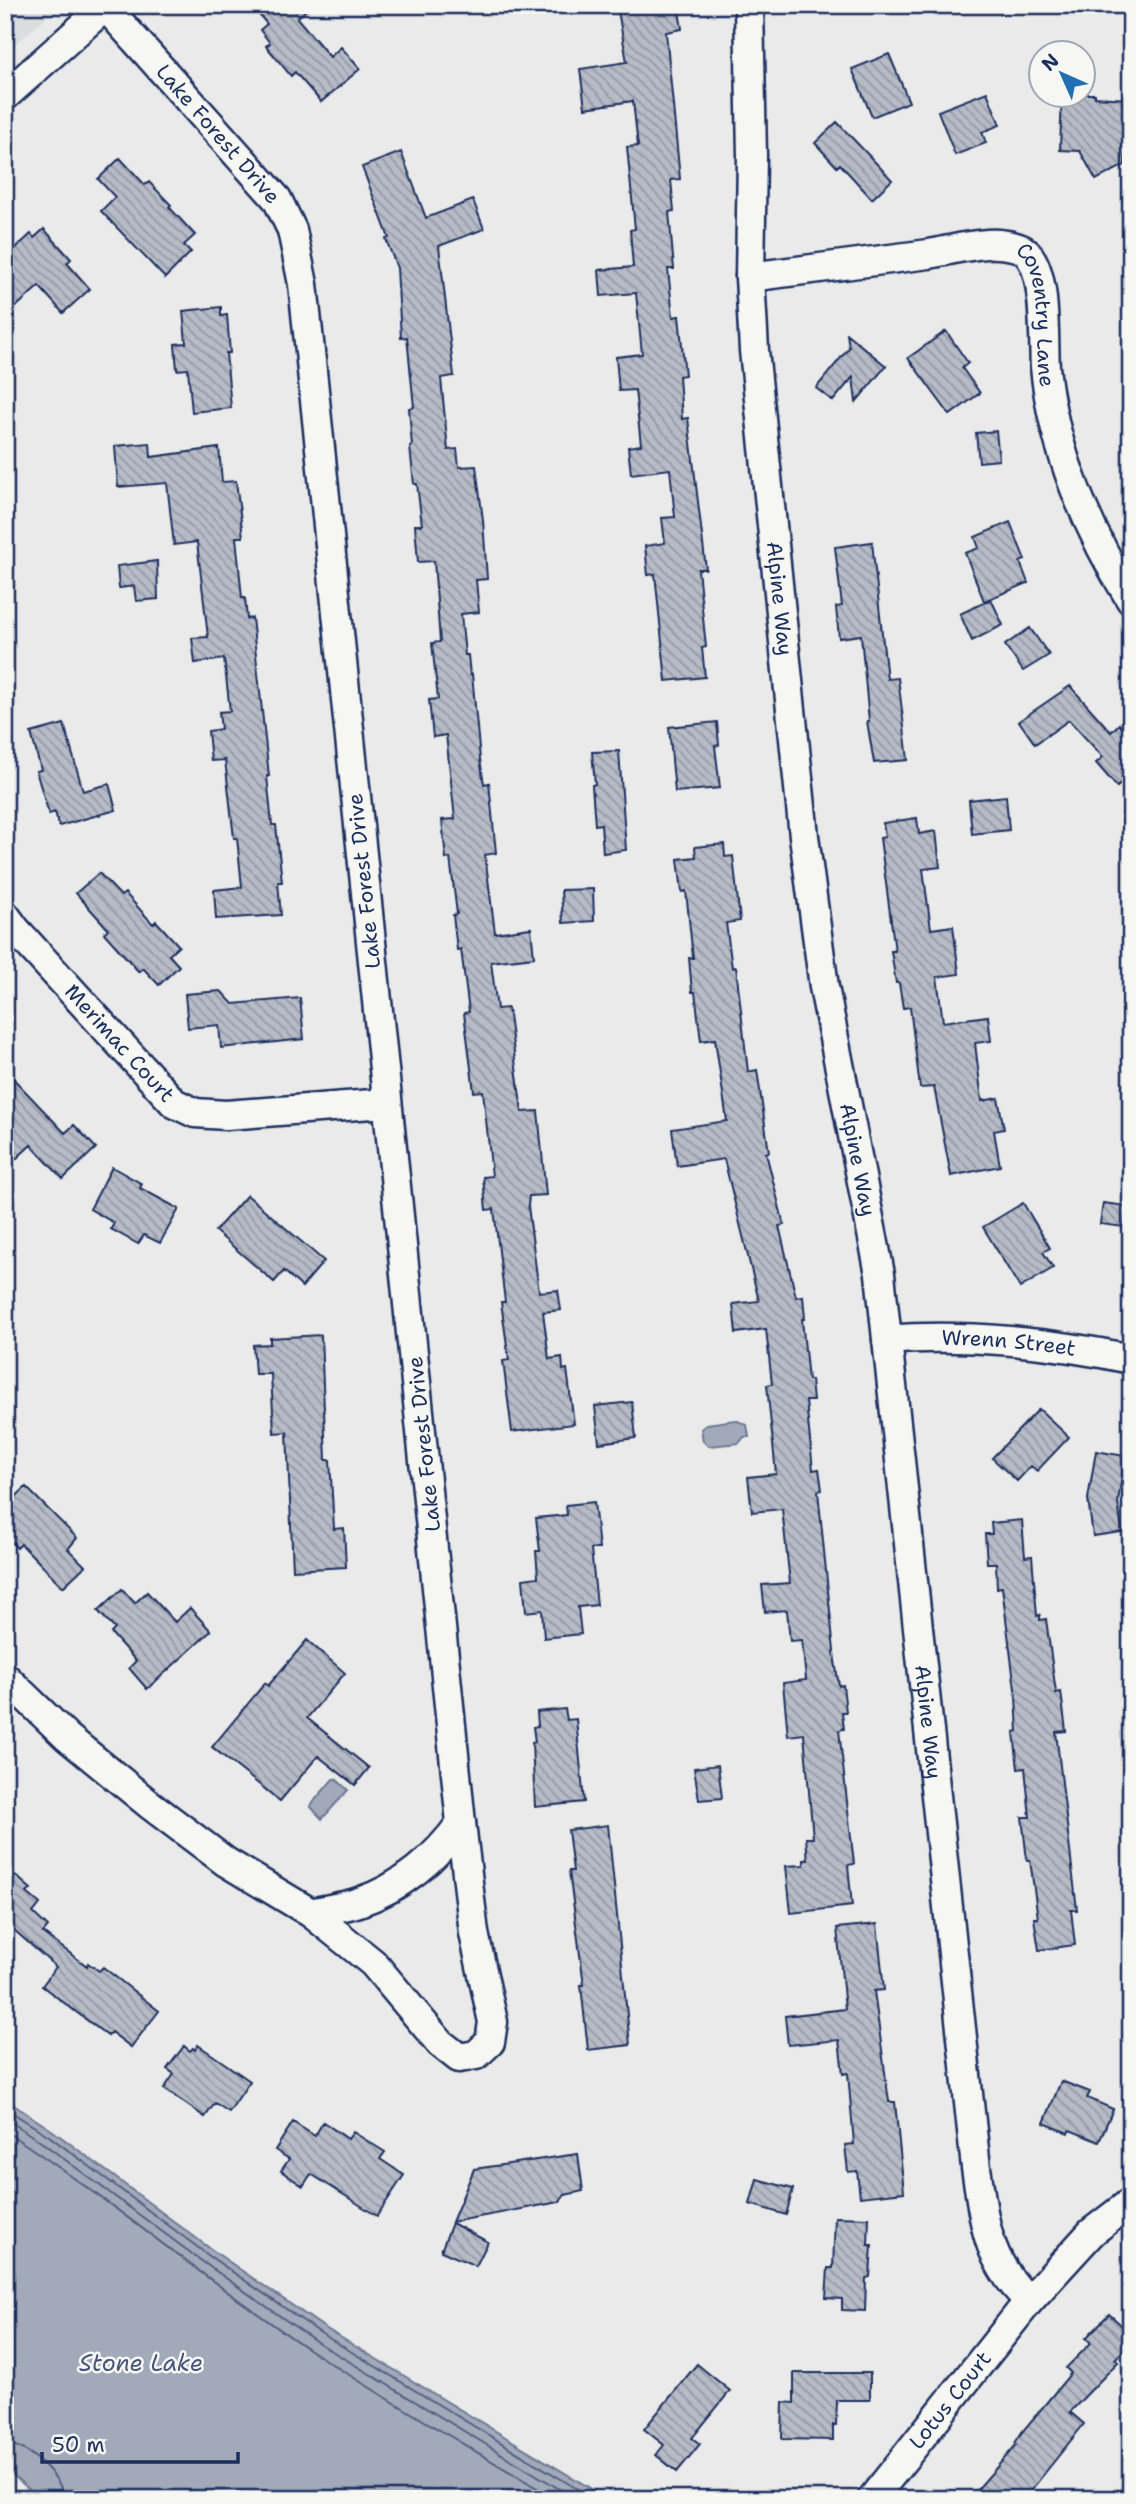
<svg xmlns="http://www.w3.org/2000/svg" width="1136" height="2504" viewBox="0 0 1136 2504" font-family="'Shantell Sans',sans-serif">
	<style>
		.built { fill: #dadcde }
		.water { fill: #a2aaba; stroke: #6c7995; stroke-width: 2 }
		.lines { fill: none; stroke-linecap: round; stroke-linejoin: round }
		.shore { stroke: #516083; stroke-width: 2 }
		.building { fill: url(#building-back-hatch); stroke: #1b2f5e; stroke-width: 2 }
		.minor-casing { stroke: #1b2f5e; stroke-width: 33 }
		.minor { stroke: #f6f6f2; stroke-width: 28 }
		.labels { text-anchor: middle; stroke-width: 5; stroke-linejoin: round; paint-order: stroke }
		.street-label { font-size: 21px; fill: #1b2f5e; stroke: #f6f6f2 }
		.water-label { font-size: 23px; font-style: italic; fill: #44547a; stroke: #f6f6f2 }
	</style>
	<defs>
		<pattern id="building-back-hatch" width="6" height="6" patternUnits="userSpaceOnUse" patternTransform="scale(1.75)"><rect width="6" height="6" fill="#b6bbc6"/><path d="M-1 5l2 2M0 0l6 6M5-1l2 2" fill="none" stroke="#9398a4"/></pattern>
	</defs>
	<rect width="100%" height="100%" fill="#e9eae9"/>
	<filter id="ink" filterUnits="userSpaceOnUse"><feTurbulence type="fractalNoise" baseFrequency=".0143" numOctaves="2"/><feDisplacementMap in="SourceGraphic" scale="14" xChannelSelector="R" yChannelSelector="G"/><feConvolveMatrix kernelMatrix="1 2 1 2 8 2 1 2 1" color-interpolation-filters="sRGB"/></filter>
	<g filter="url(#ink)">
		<path class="built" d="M5 5H60L5 53Z"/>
		<path class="water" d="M735 1420 747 1425 749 1437H744L739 1443 709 1446 703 1441 701 1429 707 1424Z
			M333 1779H336L348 1790 322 1819 310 1806Z
			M5 2099 53 2131 212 2250 325 2328 608 2499H40L5 2468Z"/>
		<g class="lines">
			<path class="shore" d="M5 2108 49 2136 208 2255 322 2334 594 2499
				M5 2118 44 2144 203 2262 317 2342 576 2499
				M5 2131C110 2199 206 2281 310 2350 390 2402 473 2449 555 2499
				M5 2444C27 2444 63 2477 64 2499"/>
		</g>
		<path class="building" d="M251 5H312L297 18 330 57 341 47 360 69 321 102 295 72 291 76 266 46 270 43 260 30 267 24Z
			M617 5H678L682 29 666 32 680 179 671 180 674 211 669 212 674 269H668L673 317 679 316 685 375 679 376 682 419 688 418 706 569H698L706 647 702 648 705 677 666 681 655 574 648 575 645 546 665 543 662 518 675 517 670 469 631 474 628 447 641 445 635 390 619 391 616 357 642 354 636 293 601 296 599 270 633 267 630 230 635 229 627 147 638 146 633 101 585 108 580 69 627 62Z
			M889 54 909 102 872 117 852 69Z
			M987 92 1000 125 982 132 986 143 955 155 938 111Z
			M1062 94H1095V97L1128 99 1125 165 1096 180 1080 151 1060 150Z
			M837 122 892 180 872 199 840 164 837 167 815 143Z
			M401 152 426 218 473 200 484 229 439 246 454 376 441 378 448 450 457 449 459 467 476 466 483 520 487 579 476 580 479 612 461 614 465 655H468L470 675 472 674 480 759 484 784 489 783 496 853 485 855 495 933 531 928 534 957 491 962 497 1009 508 1008 522 1112 538 1111 546 1195 529 1196 528 1206 539 1292 558 1290 561 1310 543 1312 549 1359 562 1357 563 1370 567 1369 574 1424 512 1432 503 1361 509 1360 501 1302H505L494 1209 486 1210 483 1177 492 1176 483 1091 474 1092 464 1013 469 1012 461 949 457 950 453 915 457 914 450 858 446 859 442 820 455 819 446 735 433 737 429 700 438 699 432 643 440 642 434 561 418 562 415 525H422L417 484H414L410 447 412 446 409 408 414 407 407 337 401 338 397 268 386 239 389 238 362 167Z
			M120 158 145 185 149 182 171 205 169 207 195 235 184 245 191 252 165 278 101 211 115 197 98 179Z
			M44 229 71 259 67 263 90 289 63 313 39 286 5 317V258L31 234 34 238Z
			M221 307V316L227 315 230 353H226L231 408 192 412 188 369 177 370 175 344 186 343 183 311Z
			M946 331 968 363 962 368 980 393 950 415 908 358Z
			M847 334 886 366 856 402 853 377 833 401 816 388 849 348Z
			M996 431 999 460 979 462 976 433Z
			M150 443 151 457 219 448 222 482 236 481 243 537H236L242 598H245L247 619 252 618 269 776H267L272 825H276L282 882H278L281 915 216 919 214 890 242 887 237 838H234L225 760 211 761 208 731 221 729 219 712 230 711 224 659 195 663 192 638 208 637 197 542 174 545 167 483 118 487 115 446Z
			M1010 522 1025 560 1020 562 1028 583 984 601 965 553 979 548 975 537Z
			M872 542 887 679 898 678 908 760 874 763 867 721H869L861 635 839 638 836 607 842 606 835 547Z
			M157 561 158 599 136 601 134 586 119 588 117 566Z
			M991 599 1003 625 972 641 960 614Z
			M1030 628 1049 655 1023 671 1005 645Z
			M1070 686 1111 732 1119 724 1131 737V775L1117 787 1096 763 1103 757 1069 720 1035 744 1019 721Z
			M717 722 719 745 715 746 720 788 675 792 669 727Z
			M64 724 83 791 109 784 116 810 59 826 55 812 49 814 36 771 41 770 31 733Z
			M619 751 626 850 603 853 601 824 595 825 592 785 595 784 592 752Z
			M1006 796 1009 830 972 834 969 800Z
			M917 818 919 834 936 831 940 867 923 869 931 929 953 926 959 974 937 977 943 1022 988 1016 991 1041 975 1043 982 1101 998 1098 1004 1129 994 1131 1000 1166 951 1176 934 1087 920 1088 910 1007 903 1008 899 983H896L891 951H895L880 838 885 837 883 823Z
			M724 844 725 857 733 856 740 921 726 923 732 968 736 967 748 1072 757 1070 769 1152 766 1153 784 1225 779 1226 796 1297 803 1296 805 1319H802L808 1380H811L813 1401H806L813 1470 819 1469 822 1490 818 1491 835 1661 839 1686 843 1685 846 1712H842L844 1729 839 1730 854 1864 848 1865 852 1906 791 1913 786 1866 804 1865V1860H808L806 1838H813L804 1734 788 1736 783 1683 806 1680 802 1640 790 1641 787 1610 765 1612 762 1585 790 1583 782 1509 752 1512 748 1477 776 1474 767 1385 772 1384 766 1329 736 1333 733 1304 759 1301 724 1159 677 1166 672 1129 727 1121 715 1039 701 1041 695 992H692L689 958H693L686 891 682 892 678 859 696 857 695 847Z
			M99 873 121 896 125 893 153 924 156 921 179 946 169 955 179 966 159 985 143 968 139 972 104 933 108 929 76 893Z
			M593 889 594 921 563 923 561 890Z
			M221 991 233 1004 300 998 304 1039 221 1048 219 1025 188 1028 185 994Z
			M5 1070 65 1133 74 1125 96 1148 63 1179 31 1145 5 1169Z
			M112 1167 142 1184 140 1188 179 1209 160 1243 144 1235 138 1244 111 1229 114 1223 90 1209Z
			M247 1195 324 1261 302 1287 284 1271 274 1282 215 1231Z
			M1023 1203 1050 1248 1043 1252 1053 1268 1020 1288 983 1227Z
			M1103 1203 1127 1206 1124 1227 1100 1224Z
			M321 1335 326 1460H330L334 1529 344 1528 346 1567 293 1570 287 1432 274 1433 271 1374H255L253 1345 270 1344V1338Z
			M632 1402 636 1438 599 1443 595 1406Z
			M1039 1409 1069 1437 1037 1471 1031 1466 1017 1481 992 1458Z
			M1096 1451 1125 1456 1118 1502 1122 1532 1093 1536 1088 1499Z
			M26 1487 77 1538 68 1549 85 1566 63 1587 21 1544 17 1548 5 1536V1507Z
			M594 1502 599 1549H591L597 1605 578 1607 581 1634 544 1638 542 1610 526 1612 523 1579 538 1577 536 1551H540L536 1518 567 1515 566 1505Z
			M1022 1520 1025 1557 1032 1556 1037 1616 1040 1615V1620L1046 1619 1056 1693 1061 1692 1066 1731 1056 1732 1077 1910H1071L1075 1945 1039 1950 1034 1918H1038L1030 1860H1027L1022 1817H1030L1025 1768 1018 1769 1014 1732 1018 1731 1016 1697 1002 1587 997 1588 996 1563H987L985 1534H992L991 1523Z
			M122 1589 135 1603 147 1592 175 1622 190 1608 211 1631 147 1689 129 1668 136 1661 111 1633 115 1629 98 1611Z
			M307 1640 345 1673 307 1718 369 1768 355 1785 318 1756 280 1801 212 1747 265 1683 268 1686Z
			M565 1709 567 1720 576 1719 584 1802 535 1807 532 1743 535 1742 533 1727 538 1726 537 1712Z
			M718 1765 722 1798 699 1800 694 1768Z
			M608 1825 630 2045 588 2050 581 1985H584L569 1871H573L568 1830Z
			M5 1874 11 1880 15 1875 31 1889 27 1893 40 1904 33 1913 48 1927 43 1933 87 1966 88 1963 99 1971 103 1967 159 2011 131 2047 111 2032 108 2036 42 1986 56 1967 5 1922Z
			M877 1924 884 1990 874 1991 889 2102H895L904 2192 860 2197 857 2171 848 2172 845 2145 854 2144 848 2073 843 2074 839 2040 788 2045 785 2016 845 2009 837 1928Z
			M198 2045 250 2081 229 2112 215 2103 205 2117 164 2089 174 2074 167 2069 184 2046 190 2051 193 2048 195 2050Z
			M1061 2081 1090 2092 1087 2098 1113 2109 1099 2142 1070 2130 1068 2133 1044 2123Z
			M293 2122 315 2136 323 2122 348 2139 353 2132 385 2152 380 2159 404 2175 377 2216 311 2174 303 2186 281 2171 289 2159 275 2150Z
			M578 2154 583 2191 565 2195 559 2202 452 2222 474 2169Z
			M757 2179 793 2189 786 2215 750 2204Z
			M835 2217 869 2218 868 2245H872L870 2277 866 2278 865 2311 842 2310V2299L826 2298 828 2268H833Z
			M452 2223 488 2242 476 2266 441 2251Z
			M1109 2314 1131 2334V2343L1115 2359 1118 2362 1070 2412 1084 2424 1024 2499H969L1017 2444 1015 2443 1022 2432 1071 2373 1066 2368 1091 2343 1086 2338Z
			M697 2364 730 2391 692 2438 700 2444 677 2472 656 2455 664 2445 644 2429Z
			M794 2373H870V2400H837L836 2425H833V2440L782 2439 783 2402 794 2403Z"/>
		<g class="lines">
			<g class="minor-casing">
				<g id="minor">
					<path id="s1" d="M749 5 752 156 750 277 754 350 804 836 824 987 880 1274 976 2168C985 2223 986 2260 1029 2301"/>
					<path d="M5 96 107 5"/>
					<path id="s2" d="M750 277C810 269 869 262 929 254 948 251 967 245 987 244 997 243 1015 245 1023 250 1048 266 1043 340 1045 367 1053 449 1088 531 1131 600"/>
					<path id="s3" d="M5 915 16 930 174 1103 195 1113 226 1115 386 1103"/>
					<path id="s4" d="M887 1340C964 1333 1056 1343 1131 1359"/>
					<path d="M5 1677 67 1737 149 1804 226 1862 311 1913C327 1909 344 1907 359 1902 401 1888 436 1858 461 1823 411 1310 355 797 303 284L292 230 277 199 105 6"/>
					<path d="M311 1913 373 1963 440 2043 459 2058 476 2055 490 2042 493 2022 474 1933 461 1823"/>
					<path id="s5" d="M872 2499 1029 2301 1092 2232 1131 2202"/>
				</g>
			</g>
			<use href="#minor" class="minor"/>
		</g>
	</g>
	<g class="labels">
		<g class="street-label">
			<text transform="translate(218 134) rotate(49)" y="7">Lake Forest Drive</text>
			<text dy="7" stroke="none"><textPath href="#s2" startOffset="345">Coventry Lane</textPath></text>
			<text dy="7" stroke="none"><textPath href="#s1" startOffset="595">Alpine Way</textPath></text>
			<text transform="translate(364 881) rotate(-96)" y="7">Lake Forest Drive</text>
			<text dy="7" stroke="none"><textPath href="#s3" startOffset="172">Merimac Court</textPath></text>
			<text dy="7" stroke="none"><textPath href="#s1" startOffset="1162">Alpine Way</textPath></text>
			<text dy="7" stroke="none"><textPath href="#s4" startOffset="122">Wrenn Street</textPath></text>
			<text transform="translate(424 1444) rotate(-96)" y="7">Lake Forest Drive</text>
			<text dy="7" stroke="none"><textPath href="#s1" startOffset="1729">Alpine Way</textPath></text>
			<text dy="7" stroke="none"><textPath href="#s5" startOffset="126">Lotus Court</textPath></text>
		</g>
		<g class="water-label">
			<text x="141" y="2371">Stone Lake</text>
		</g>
	</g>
	<rect width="1136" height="2504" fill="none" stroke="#f6f6f2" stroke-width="28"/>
	<rect x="14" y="14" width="1108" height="2476" fill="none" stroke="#1b2f5e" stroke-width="2.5" filter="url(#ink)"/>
	<g transform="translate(1062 74) rotate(315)"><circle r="33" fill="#f6f6f2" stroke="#9ea6b7" stroke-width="2"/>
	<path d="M0-5L12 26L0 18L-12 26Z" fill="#1f6fb2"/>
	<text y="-10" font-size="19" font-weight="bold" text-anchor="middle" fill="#1b2f5e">N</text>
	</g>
	<path d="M42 2452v10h196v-10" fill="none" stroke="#1b2f5e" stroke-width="3.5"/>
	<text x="52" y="2452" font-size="21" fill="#1b2f5e" stroke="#f6f6f2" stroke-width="5" paint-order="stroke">50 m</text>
</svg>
